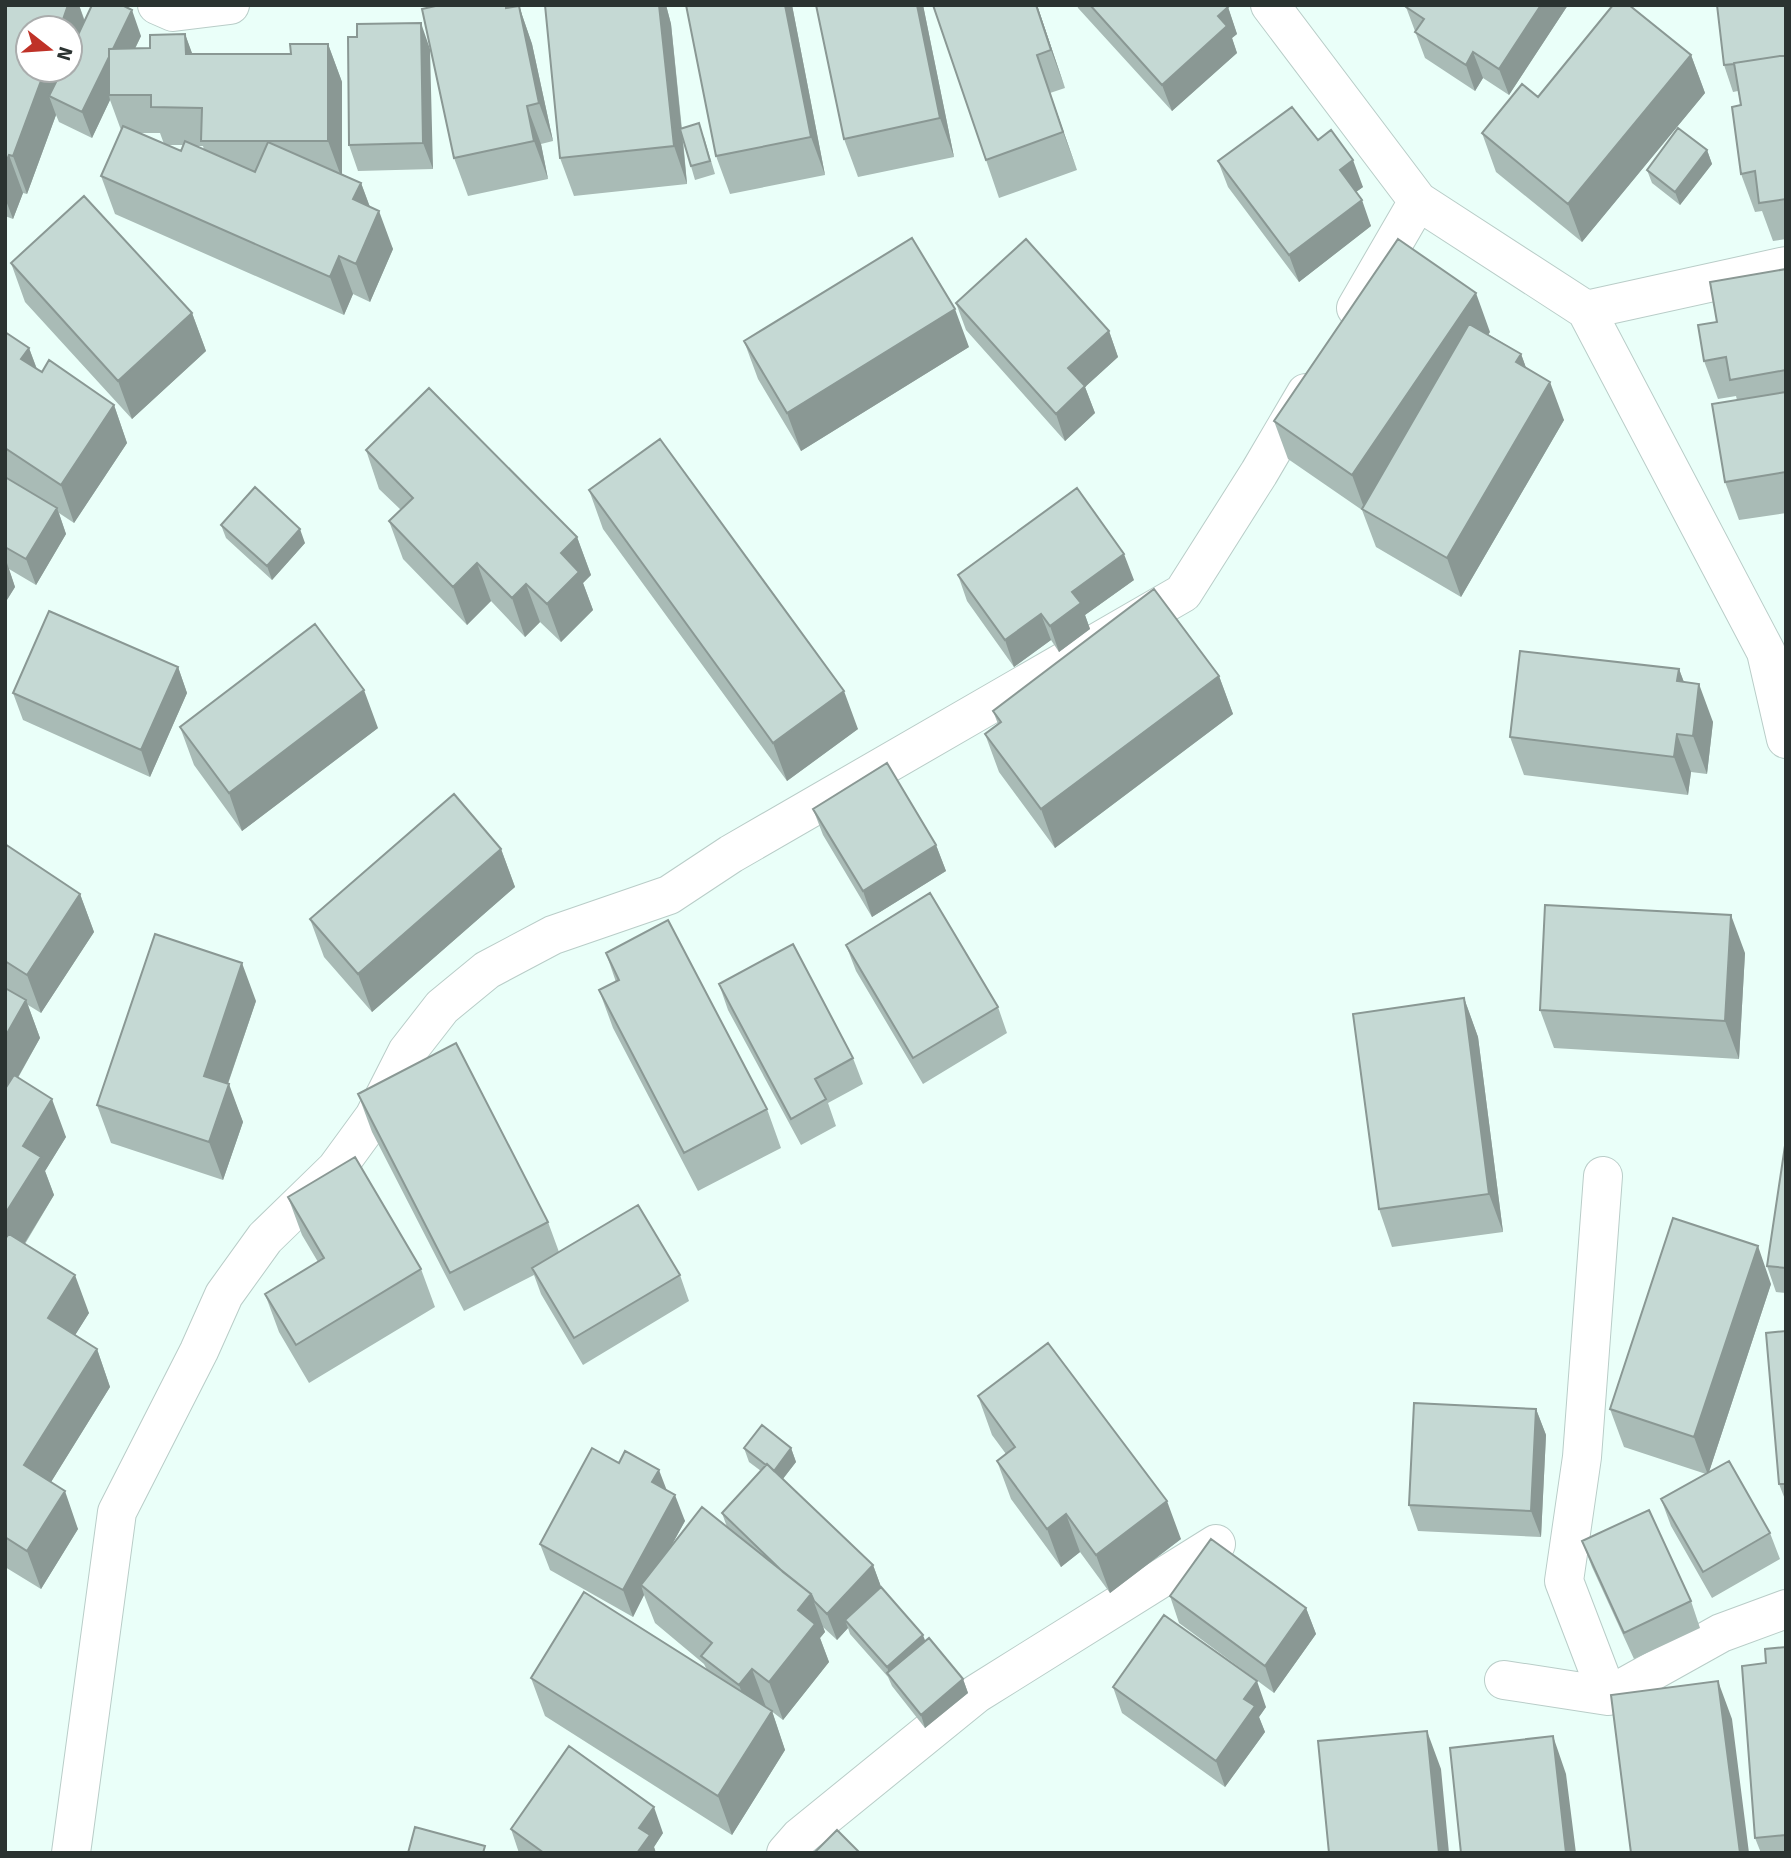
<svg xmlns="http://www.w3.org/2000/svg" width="1791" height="1858" viewBox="0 0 1791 1858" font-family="Signika,sans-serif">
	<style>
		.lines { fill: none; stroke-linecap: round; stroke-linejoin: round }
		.minor-casing { stroke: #b9cdc8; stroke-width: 40 }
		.minor { stroke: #fff; stroke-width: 38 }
		.wall { fill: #a9bbb6; fill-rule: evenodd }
		.shaded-wall { fill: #8a9894 }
		.building { fill: #c5d9d4; stroke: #8a9894; stroke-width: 2 }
	</style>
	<rect width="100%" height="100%" fill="#eafff9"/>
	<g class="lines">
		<g class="minor-casing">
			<path id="minor" d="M157 5 173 12 230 5
				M1270 5 1418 201 1586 310 1766 652 1786 739
				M1356 308 1418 201
				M1586 310 1786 266
				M1603 1176 1582 1457 1564 1581 1608 1696
				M1504 1680 1608 1696 1721 1633 1786 1609
				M71 1853 117 1512 199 1351 224 1295 265 1238 336 1169 374 1117 407 1052 442 1007 487 970 553 935 669 895 731 854 1183 593 1259 473 1306 393
				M786 1853 800 1837 976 1694 1216 1544"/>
		</g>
		<use href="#minor" class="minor"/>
	</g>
	<path class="wall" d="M5 5H79L85 21 141 36 135 49 150 48 185 34 192 54H291L328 44 342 82V174L361 183 370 207 393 249 370 302 353 294 344 315 115 214 101 176 121 130 110 100 92 138 59 122 56 115 27 194 23 193 13 219 5 216ZM139 133H160L164 144ZM167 145H183L181 151ZM194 146H203L204 150Z
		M440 5H508L509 8 519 6 532 44 553 141 541 144 548 179 468 196 454 158Z
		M545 5H666L671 24 682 129 704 137 715 174 695 180 683 139 687 184 574 196 560 158Z
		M686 5H792L825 175 730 194 716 156Z
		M923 5 954 157 858 177 844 139Z
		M1037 5 1065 88 1050 93 1077 170 999 198 986 160Z
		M1077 5H1226L1228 7 1237 34 1232 38 1237 53 1172 111 1078 8Z
		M1407 5H1568L1509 95 1483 78 1475 91 1425 58 1406 7Z
		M1786 5V239L1773 241 1762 211 1755 212 1741 174V105L1738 91 1733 92 1724 65Z
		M421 23 433 169 358 171 349 145 357 37Z
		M1691 55 1705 93 1582 242 1496 172 1482 133Z
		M1318 140 1363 187 1356 192 1371 226 1299 282 1228 187 1218 161Z
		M1707 150 1712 164 1680 205 1652 183 1647 170Z
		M11 263 192 313 206 351 132 419 25 302Z
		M1786 269V513L1739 520 1725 482 1737 400 1736 396 1718 399 1704 361 1717 322Z
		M956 303 1109 331 1118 357 1085 387 1095 413 1065 441 966 330Z
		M5 332 29 348 37 369 114 405 127 443 74 523 59 513 66 534 36 585 9 569 15 587 5 603Z
		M1490 332 1488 334 1521 354 1526 368 1564 420 1461 597 1376 547 1362 510 1288 459 1274 421Z
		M744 341 969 347 801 451 758 379Z
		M366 450 577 537 591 575 583 583 593 610 561 642 540 622 525 637 491 601 467 625 403 559 389 521 401 510 379 489Z
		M589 490 858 729 787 781 603 529Z
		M221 525 305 543 272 580 226 538Z
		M958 575 1134 580 1085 615 1090 629 1059 652 1051 640 1014 667 967 601Z
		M178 667 187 693 150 777 23 720 13 693Z
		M1679 669 1684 682 1713 722 1707 774 1691 772 1688 795 1524 775 1510 737Z
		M1219 676 1233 714 1055 848 999 772 985 734 998 724 993 711Z
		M180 727 378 728 242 831 194 765Z
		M813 809 936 845 946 871 872 917 823 835Z
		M5 844 80 894 94 932 41 1013 28 1005 40 1038 18 1078 66 1137 45 1171 54 1195 25 1244 89 1313 75 1335 97 1349 110 1387 51 1482 78 1529 41 1589 5 1567Z
		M501 849 515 887 372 1012 324 957 310 919Z
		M846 945 998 1007 1007 1033 923 1084 856 971Z
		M606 953 767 1109 781 1148 698 1191 613 1028 599 990 616 982Z
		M1745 953 1739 1059 1554 1048 1540 1010Z
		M719 984 853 1058 863 1084 828 1103 836 1126 801 1145 728 1010Z
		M1464 998 1478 1037 1503 1232 1392 1247 1379 1209Z
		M256 1001 228 1084 243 1122 223 1180 111 1143 97 1105Z
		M358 1094 548 1222 559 1252 680 1275 689 1301 583 1365 541 1294 534 1275 464 1311 372 1132Z
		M1786 1139V1293L1776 1292 1767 1266Z
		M288 1197 421 1269 435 1307 309 1383 279 1332 265 1294 318 1262 302 1235Z
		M1771 1284 1709 1472 1770 1533 1780 1559 1712 1598 1671 1526 1661 1499 1706 1474 1624 1447 1610 1409Z
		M1786 1331V1502L1779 1484Z
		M978 1396 1181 1539 1110 1593 1080 1552 1061 1567 1011 1499 997 1461 1006 1454 992 1435Z
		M1536 1409 1546 1435 1541 1537 1418 1531 1409 1505Z
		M744 1448H791L796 1462 783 1479 873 1565 881 1587 925 1641 963 1679 968 1693 925 1728 892 1686 888 1677 850 1634 848 1628 837 1640 823 1627 825 1632 820 1638 829 1662 783 1720 766 1707V1708L772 1711 785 1750 732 1835 545 1716 531 1678 707 1670 704 1664 655 1623 644 1595 633 1617 550 1570 540 1544 667 1490 685 1521 670 1548 727 1527 722 1513 761 1471 749 1462Z
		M1582 1541 1691 1601 1700 1628 1634 1659 1592 1567Z
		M1170 1596 1306 1608 1316 1634 1274 1693 1179 1623Z
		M1786 1647V1853H1761L1755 1838 1766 1663Z
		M1113 1687 1266 1707 1259 1717 1265 1732 1225 1787 1122 1713Z
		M511 1829 663 1833 654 1847 656 1853H519Z"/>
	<path class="shaded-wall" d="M68 5H79L87 29 61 102 49 96 56 115 27 194 13 156 45 70H70V28H60Z
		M659 5H666L671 24 687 184 674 146Z
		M785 5H792L825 175 811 137Z
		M917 5H923L954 157 940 118Z
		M1036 5H1037L1065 88 1051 50Z
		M1541 5H1568L1509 95 1499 69Z
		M519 6 532 44 553 141 539 103Z
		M1228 7 1237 34 1232 38 1237 53 1172 111 1162 85 1218 16Z
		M132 10 141 36 112 95H109L110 100 92 138 82 112Z
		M421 23 430 49 433 169 423 143Z
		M185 34 199 72 186 54Z
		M328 44 342 82V179L328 141Z
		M1473 52 1483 78 1475 91 1466 65Z
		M1037 55 1050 93 1077 170 1063 132Z
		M1691 55 1705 93 1582 242 1568 204Z
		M527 106 541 144 548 179 534 141Z
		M1707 150 1712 164 1680 205 1675 192Z
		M9 155 23 193 13 219 5 198V165Z
		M1353 160 1363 187 1349 197 1340 170Z
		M361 183 375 221 379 211 393 249 370 302 356 264 353 199Z
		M1362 200 1371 226 1299 282 1289 255Z
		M339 256 353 294 344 315 330 277Z
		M1476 293 1490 332 1366 513 1352 475Z
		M955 309 969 347 801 451 787 413Z
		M192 313 206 351 132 419 118 381Z
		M1109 331 1118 357 1085 387 1095 413 1065 441 1056 414 1068 368Z
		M29 348 43 386 21 359Z
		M1521 354 1535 392 1516 362Z
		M1550 382 1564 420 1461 597 1447 558Z
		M114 405 127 443 74 523 61 485Z
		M57 508 66 534 36 585 26 559Z
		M300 529 305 543 272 580 267 566Z
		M577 537 591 575 583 583 593 610 561 642 547 604 561 553Z
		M1124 554 1134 580 1085 615 1090 629 1059 652 1050 626 1072 592Z
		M6 560 15 587 5 603V561Z
		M477 563 491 601 467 625 453 587Z
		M526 584 540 622 525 637 512 598Z
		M1041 614 1051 640 1014 667 1005 640Z
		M178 667 187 693 150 777 141 750Z
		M1679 669 1693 707 1677 681Z
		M1219 676 1233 714 1055 848 1041 809Z
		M1699 684 1713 722 1707 774 1693 736Z
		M364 690 378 728 242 831 229 793Z
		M844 691 858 729 787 781 773 743Z
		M1677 734 1691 772 1688 795 1674 757Z
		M936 845 946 871 872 917 863 891Z
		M501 849 515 887 372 1012 358 974Z
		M80 894 94 932 41 1013 27 975Z
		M1731 915 1745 953 1739 1059 1725 1021Z
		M242 963 256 1001 217 1115 204 1076Z
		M1464 998 1478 1037 1503 1232 1489 1194Z
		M26 1000 40 1038 5 1100V1037Z
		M229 1084 243 1122 223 1180 209 1142Z
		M52 1099 66 1137 45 1171 54 1195 5 1275V1214L23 1146Z
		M1758 1246 1771 1284 1708 1475 1694 1437Z
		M75 1275 89 1313 62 1356 48 1318Z
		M97 1349 110 1387 38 1503 24 1465Z
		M1536 1409 1546 1435 1541 1537 1531 1511Z
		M791 1448 796 1462 778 1485 773 1472Z
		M659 1470 669 1496 652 1482Z
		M65 1491 78 1529 41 1589 27 1551Z
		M675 1495 685 1521 647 1590 641 1585 644 1595 633 1617 623 1590Z
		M1167 1501 1181 1539 1110 1593 1096 1555Z
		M1066 1514 1080 1552 1061 1567 1047 1529Z
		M873 1565 883 1592 845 1620 848 1628 837 1640 827 1614Z
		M811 1594 825 1632 820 1638 829 1662 783 1720 769 1682 798 1610Z
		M1306 1608 1316 1634 1274 1693 1265 1666Z
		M923 1635 928 1648 890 1677 887 1667Z
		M752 1669 766 1707 753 1723 739 1685Z
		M963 1679 968 1693 925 1728 921 1715Z
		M1257 1681 1266 1707 1259 1717 1265 1732 1225 1787 1216 1761 1244 1699Z
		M1718 1681 1732 1719 1749 1853H1740Z
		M772 1711 785 1750 732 1835 718 1796Z
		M1427 1731 1441 1769 1449 1853H1439Z
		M1553 1736 1566 1774 1576 1853H1566Z
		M654 1807 663 1833 654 1847 656 1853H637L639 1828Z"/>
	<path class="building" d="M5 5H68L60 28H28V70H45L13 156 9 155 5 165Z
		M92 5H122L132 10 113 49H109V57L82 112 49 96 62 70H70V52Z
		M440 5H506V8L519 6 539 103 527 106 534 141 454 158 422 9Z
		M545 5H659L674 146 560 158Z
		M686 5H785L811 137 716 156Z
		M816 5H917L940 118 844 139Z
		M933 5H1036L1051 50 1037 55 1063 132 986 160Z
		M1090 5H1226L1228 7 1218 16 1227 26 1162 85Z
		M1407 5H1541L1499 69 1473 52 1466 65 1415 32 1424 19 1406 7Z
		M1613 5H1629L1691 55 1568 204 1482 133 1522 84 1538 97Z
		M1717 5H1786V55L1734 63V64L1724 65Z
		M421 23 423 143 349 145 348 37H357V24Z
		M185 34 186 54H291L290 44H328V141H201L202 108 151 107V95H109V49L150 48V35Z
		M1786 55V199L1759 203 1755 171 1741 174 1732 107 1741 105 1734 63Z
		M1292 107 1318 140 1331 130 1353 160 1340 170 1362 200 1289 255 1218 161Z
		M699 123 710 161 691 166 680 129Z
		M123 126 181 151 185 141 255 172 268 142 361 183 353 199 379 211 356 264 339 256 330 277 101 176Z
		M1678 128 1707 150 1675 192 1647 170Z
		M84 196 192 313 118 381 11 263Z
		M912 238 955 309 787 413 744 341Z
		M1026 239 1109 331 1068 368 1085 386 1056 414 956 303Z
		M1398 239 1476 293 1352 475 1274 421Z
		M1786 269V370L1730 380 1726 357 1704 361 1698 325 1717 322 1710 282Z
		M1469 324 1521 354 1516 362 1550 382 1447 558 1362 509Z
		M5 332 29 348 21 359 42 372 49 360 114 405 61 485 5 448Z
		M429 388 577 537 561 553 579 572 547 604 526 584 512 598 477 563 453 587 389 521 413 498 366 450Z
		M1786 392V472L1725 482 1712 404Z
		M660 439 844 691 773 743 589 490Z
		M5 477 57 508 26 559 5 547Z
		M255 487 300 529 267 566 221 525Z
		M1077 488 1124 554 1072 592 1081 603 1050 626 1041 614 1005 640 958 575Z
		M1154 589 1219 676 1041 809 985 734 1001 722 993 711Z
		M49 611 178 667 141 750 13 693Z
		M315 624 364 690 229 793 180 727Z
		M1520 651 1679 669 1677 681 1699 684 1693 736 1677 734 1674 757 1510 737Z
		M887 763 936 845 863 891 813 809Z
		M454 794 501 849 358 974 310 919Z
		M5 844 80 894 27 975 5 961Z
		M930 893 998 1007 913 1058 846 945Z
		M1545 905 1731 915 1725 1021 1540 1010Z
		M668 920 767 1109 684 1153 599 990 619 980 606 953Z
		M155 934 242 963 204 1076 229 1084 209 1142 97 1105Z
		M793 944 853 1058 815 1079 826 1099 791 1119 719 984Z
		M5 988 26 1000 5 1037Z
		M1464 998 1489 1194 1379 1209 1353 1014Z
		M456 1043 548 1222 450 1273 358 1094Z
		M14 1075 52 1099 23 1146 41 1157 5 1214V1089Z
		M1786 1139V1268L1767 1266Z
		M355 1157 421 1269 296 1345 265 1294 324 1258 288 1197Z
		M638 1205 680 1275 574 1338 532 1268Z
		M1673 1218 1758 1246 1694 1437 1610 1409Z
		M9 1234 75 1275 48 1318 97 1349 24 1465 65 1491 27 1551 5 1537V1239Z
		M1786 1331V1484H1779L1766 1333Z
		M1048 1343 1167 1501 1096 1555 1066 1514 1047 1529 997 1461 1015 1447 978 1396Z
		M1414 1403 1536 1409 1531 1511 1409 1505Z
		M762 1425 791 1448 774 1471 767 1464 766 1465 744 1448Z
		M592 1448 619 1463 625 1451 659 1470 652 1482 675 1495 623 1590 540 1544Z
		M1729 1461 1770 1533 1703 1572 1661 1499Z
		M767 1464 873 1565 827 1614 814 1601 811 1594 783 1572 722 1513Z
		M702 1507 811 1594 798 1610 815 1624 769 1682 752 1669 739 1685 701 1656 712 1643 641 1585Z
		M1649 1510 1691 1601 1624 1633 1582 1541Z
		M1211 1539 1306 1608 1265 1666 1170 1596Z
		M881 1587 923 1635 887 1667 845 1620Z
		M584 1592 772 1711 718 1796 531 1678Z
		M1164 1615 1257 1681 1244 1699 1255 1706 1216 1761 1113 1687Z
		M929 1638 963 1679 921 1715 887 1673Z
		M1786 1647V1835L1755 1838 1742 1666 1766 1663 1765 1649Z
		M1718 1681 1740 1853H1631L1611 1695Z
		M1427 1731 1439 1853H1329L1318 1741Z
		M1553 1736 1566 1853H1461L1450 1748Z
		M569 1746 654 1807 639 1828 650 1835 637 1853H544L511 1829Z
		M415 1827 485 1846 483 1853H408Z
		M837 1830 860 1853H814Z"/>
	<rect width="1791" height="1858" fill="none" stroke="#2b3331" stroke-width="14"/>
	<g transform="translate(49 49) rotate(107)"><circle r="33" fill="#ffffff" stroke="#aaadad" stroke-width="2"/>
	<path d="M0-5L12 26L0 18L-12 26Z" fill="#bf3228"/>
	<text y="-10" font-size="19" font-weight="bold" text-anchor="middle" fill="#2b3331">N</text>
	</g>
</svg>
